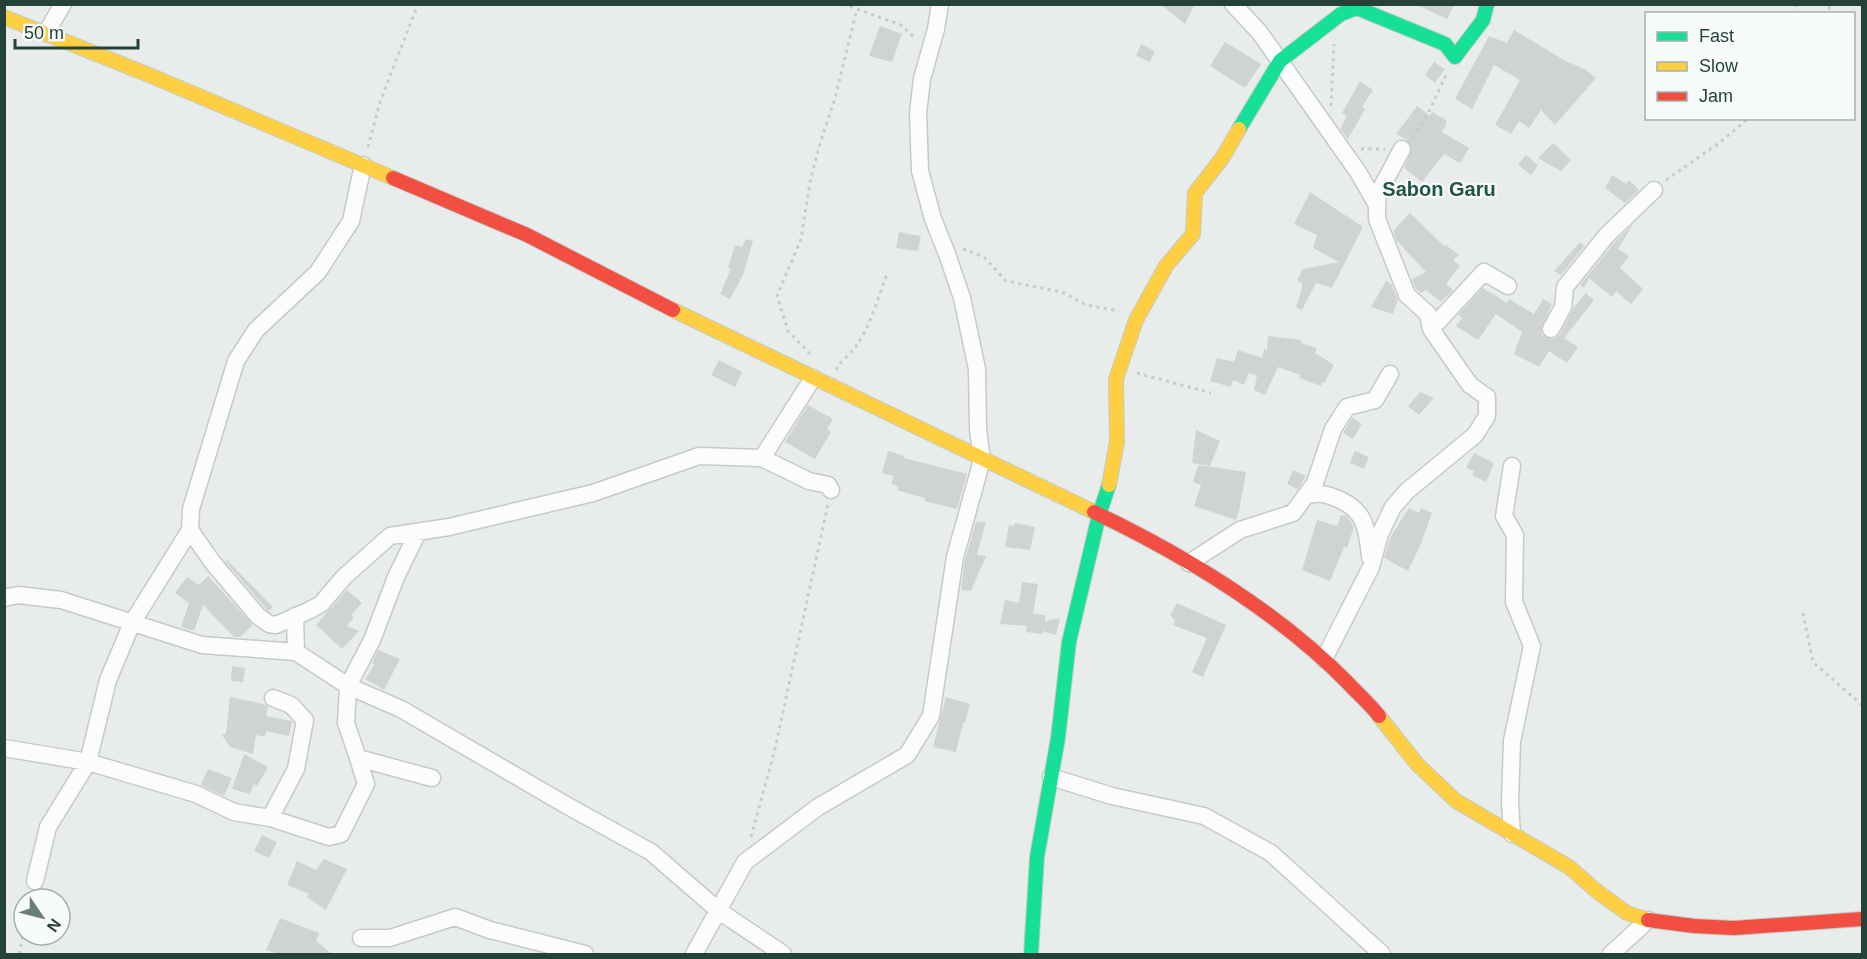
<svg xmlns="http://www.w3.org/2000/svg" width="1867" height="959" viewBox="0 0 1867 959" font-family="Helvetica,sans-serif">
	<style>
		.building { fill: #cfd4d2 }
		.lines { fill: none; stroke-linecap: round; stroke-linejoin: round }
		.street-casing { stroke: #c5cac8; stroke-width: 19 }
		.fast-casing { stroke: #c3cbc8; stroke-width: 16 }
		.slow-casing { stroke: #c3cbc8; stroke-width: 16 }
		.jam-casing { stroke: #c3cbc8; stroke-width: 16 }
		.path { stroke: #c3ccca; stroke-width: 3; stroke-dasharray: 3 4.5; stroke-linecap: butt }
		.street { stroke: #fcfcfc; stroke-width: 16 }
		.fast { stroke: #16e098; stroke-width: 14 }
		.slow { stroke: #ffcf43; stroke-width: 14 }
		.jam { stroke: #f24e42; stroke-width: 14 }
		.labels { text-anchor: middle; stroke-width: 4.5; stroke-linejoin: round; paint-order: stroke }
		.quarter-label { font-size: 20px; font-weight: bold; fill: #1f5548; stroke: #f7fbf9 }
	</style>
	<rect width="100%" height="100%" fill="#e8edeb"/>
	<path class="building" d="M1160 4H1195L1185 24Z
		M1415 4H1455L1447 19Z
		M880 26 902 34 892 62 869 56Z
		M1514 30 1564 60 1586 70 1596 78 1555 125 1541 110 1529 128 1519 121 1511 134 1495 125 1520 80 1494 65 1472 109 1455 99 1489 36 1507 43Z
		M1225 42 1261 64 1245 88 1210 66Z
		M1141 44 1155 51 1150 62 1136 56Z
		M1434 62 1445 69 1435 83 1425 75Z
		M1360 81 1373 90 1362 107 1365 109 1348 139 1340 129 1347 116 1342 113Z
		M1417 106 1430 116 1432 112 1446 120V125L1442 132 1469 148 1460 163 1444 154 1422 182 1404 168 1412 148 1407 140 1396 134Z
		M1553 143 1571 160 1561 171 1538 158Z
		M1526 155 1538 165 1531 175 1518 165Z
		M1612 175 1626 184 1629 180 1639 190 1625 203 1605 188Z
		M1310 192 1363 227 1332 288 1316 283 1302 310 1296 308 1303 284 1297 280 1303 269 1339 262 1313 248 1317 235 1294 224Z
		M1410 213 1444 246 1446 245 1459 255 1453 260 1460 266 1446 284 1453 290 1441 302 1426 290 1421 293 1416 289 1412 279 1426 272 1396 240 1393 231Z
		M1634 223 1618 249 1629 256 1620 268 1643 289 1631 304 1616 291 1612 297 1589 278 1584 288 1580 285 1614 243Z
		M899 232 921 236 918 251 896 248Z
		M746 239 753 241 743 275 730 299 720 294 731 269 728 268 735 245 742 247Z
		M1580 242 1584 246 1561 275 1554 271Z
		M1386 281 1391 284 1398 300 1393 314 1371 307Z
		M1483 288 1507 303 1509 299 1534 314 1543 299 1552 304 1541 329 1542 335 1551 339 1556 338 1560 334 1574 307 1586 293 1594 300 1564 338 1578 347 1567 363 1549 351 1539 367 1514 354 1522 332 1496 314 1478 340 1456 326 1462 318 1458 315Z
		M1268 336 1301 340V343L1317 348 1315 353 1334 365 1324 383 1322 382 1321 386 1299 378 1300 375 1278 367 1265 395 1254 390 1257 375 1249 373 1244 385 1233 380 1231 387 1210 381 1217 358 1234 362 1238 350 1262 358 1264 349 1267 350Z
		M719 360 742 372 735 387 711 375Z
		M1420 392 1434 398 1419 415 1408 406Z
		M808 405 833 419 827 429 831 432 815 459 785 442Z
		M1352 418 1362 424 1353 439 1343 433Z
		M1196 430 1220 441 1210 466 1192 463Z
		M888 451 904 456V458L967 474 957 509 924 501 925 498 897 490 898 486 891 484 894 476 882 473Z
		M1355 451 1369 457 1364 469 1350 463Z
		M1474 453 1494 463 1486 482 1472 475 1474 471 1466 468Z
		M1198 465 1246 472 1239 511 1236 520 1194 506 1201 485 1193 482Z
		M1293 470 1306 476 1298 489 1287 484Z
		M1409 508 1419 513 1421 508 1432 513 1420 546 1408 571 1384 558 1391 536Z
		M1341 515 1347 516 1354 527 1347 548 1344 547 1330 581 1302 570 1317 520 1337 526Z
		M986 521 977 555 986 556 971 591 961 590 965 559 976 522Z
		M1015 523 1035 527 1030 550 1005 547 1009 525 1014 526Z
		M227 560 273 607 268 611 226 562Z
		M208 576 253 625 240 637H234L203 605 194 631 181 627 189 603 175 593 187 577 199 585Z
		M1022 582 1038 584 1033 614 1045 615V621L1060 618 1056 635 1043 631V634L1026 632 1027 626 1000 624 1005 600 1019 603Z
		M347 590 362 603 351 615 354 617 347 626 359 631 342 649 316 625Z
		M1177 603 1226 625 1203 677 1192 672 1207 638 1173 625 1175 620 1170 615Z
		M378 650 400 659 384 690 365 679 375 664 372 663Z
		M232 666 245 668 243 682 231 681Z
		M230 697 264 704 268 707 266 716 292 721 289 736 266 731 265 737 256 735 253 754 230 747 222 735 226 733Z
		M946 697 970 704 965 723H963L956 752 933 747Z
		M244 754 268 767 257 786 254 784 250 794 232 789Z
		M208 769 232 778 224 796 201 785Z
		M262 835 277 842 269 858 254 851Z
		M324 859 347 869 326 910 307 897 309 894 287 885 297 861 316 870Z
		M280 918 319 933 316 941 332 954H279L266 950Z"/>
	<g class="lines">
		<g class="street-casing">
			<path id="street" d="M1233 4 1260 33 1358 172 1377 205V219L1407 295 1428 314 1431 329 1470 385 1487 397V416L1475 435 1407 491 1393 507 1380 534 1371 567 1324 659
				M46 33 63 4
				M1377 208 1378 194 1402 149
				M1431 329 1484 272 1508 286
				M1551 329 1563 307 1565 287 1606 236 1654 190
				M762 458 809 481 828 485 831 490
				M1512 466 1504 516 1515 535 1514 602 1532 646 1512 741 1510 802 1512 834
				M1305 496C1317 493 1322 493 1333 497 1365 508 1367 527 1370 557
				M190 530 213 563 258 616 269 624 276 625 310 610 321 604 344 577 390 536 449 527 593 493 699 456 762 458 813 378
				M418 532 396 577 372 640 348 686 401 709 566 805 651 852 719 911 783 954
				M1189 563 1240 530 1293 513 1315 483 1333 429 1347 407 1375 400 1390 374
				M4 598 18 595 61 600 202 645 296 652
				M295 616 296 652 348 686 346 723 358 758 432 778
				M4 748 88 762 196 794 234 812 270 818 296 769 305 720 291 705 273 698
				M1051 777 1112 796 1204 816 1271 853 1382 954
				M270 818 329 837 341 834 366 784 358 758
				M35 881 48 827 88 762 108 680 132 623 190 530 191 509 236 361 256 330 318 272 351 221 363 165
				M361 938H390L455 917 490 930 585 954
				M694 954 745 862 818 807 907 755 931 716 955 557 982 460 978 429 977 369 962 298 947 254 933 219 920 171 918 113 922 79 936 29 940 4
				M1611 954 1648 920"/>
		</g>
		<g class="fast-casing">
			<path id="fast" d="M1239 129 1280 61 1341 14 1357 8 1445 44 1455 57 1483 20 1487 4
				M1031 954 1037 857 1058 738 1069 642 1099 515 1109 485"/>
		</g>
		<g class="slow-casing">
			<path id="slow" d="M4 17 149 75 393 178
				M673 310 1094 512
				M1109 485 1117 442 1116 379 1136 320 1166 266 1193 234 1195 193 1223 157 1239 129
				M1379 716 1417 764 1456 801 1569 867 1599 893 1627 913 1648 920"/>
		</g>
		<g class="jam-casing">
			<path id="jam" d="M393 178 527 235 673 310
				M1094 512C1186 556 1276 610 1348 683 1358 694 1370 704 1379 716
				M1648 920 1694 926 1734 928 1862 919"/>
		</g>
		<path class="path" d="M843 4 901 25 916 39
			M1796 4 1800 14
			M1823 14 1833 4
			M1331 106 1334 44
			M1412 137 1428 114 1446 75
			M368 147 380 102 418 4
			M1361 149H1385
			M1666 180 1719 143 1749 118
			M963 249 984 257 1006 281 1062 292 1086 305 1119 311
			M810 354 788 331 777 296 801 239 810 182 819 147 835 98 857 9
			M836 370C840 361 849 356 855 348 870 327 878 298 887 274
			M1137 373 1211 393
			M1803 613 1813 662 1862 705
			M751 837 775 749 828 504
			M19 954 24 930"/>
		<use href="#street" class="street"/>
		<use href="#fast" class="fast"/>
		<use href="#slow" class="slow"/>
		<use href="#jam" class="jam"/>
	</g>
	<g class="labels">
		<g class="quarter-label">
			<text x="1439" y="196">Sabon Garu</text>
		</g>
	</g>
	<rect width="1867" height="959" fill="none" stroke="#24423a" stroke-width="12"/>
	<rect x="1645" y="12" width="210" height="108" fill="#f7fbf9" stroke="#a3b1ad" stroke-width="1.5"/>
	<rect x="1657" y="32" width="30" height="9" fill="#16e098" stroke="#a3b1ad" stroke-width="1.5"/>
	<text x="1699" y="42" font-size="18" fill="#24423a">Fast</text>
	<rect x="1657" y="62" width="30" height="9" fill="#ffcf43" stroke="#a3b1ad" stroke-width="1.5"/>
	<text x="1699" y="72" font-size="18" fill="#24423a">Slow</text>
	<rect x="1657" y="92" width="30" height="9" fill="#f24e42" stroke="#a3b1ad" stroke-width="1.5"/>
	<text x="1699" y="102" font-size="18" fill="#24423a">Jam</text>
	<g transform="translate(42 917) rotate(125)"><circle r="28" fill="#f7fbf9" stroke="#a3b1ad" stroke-width="1.5"/>
	<path d="M0-4.5L10 22L0 15L-10 22Z" fill="#697e78"/>
	<text y="-9" font-size="16" font-weight="bold" text-anchor="middle" fill="#24423a">N</text>
	</g>
	<path d="M15 39v9h123v-9" fill="none" stroke="#24423a" stroke-width="3"/>
	<text x="24" y="39" font-size="18" fill="#24423a" stroke="#f7fbf9" stroke-width="4.5" paint-order="stroke">50 m</text>
</svg>
